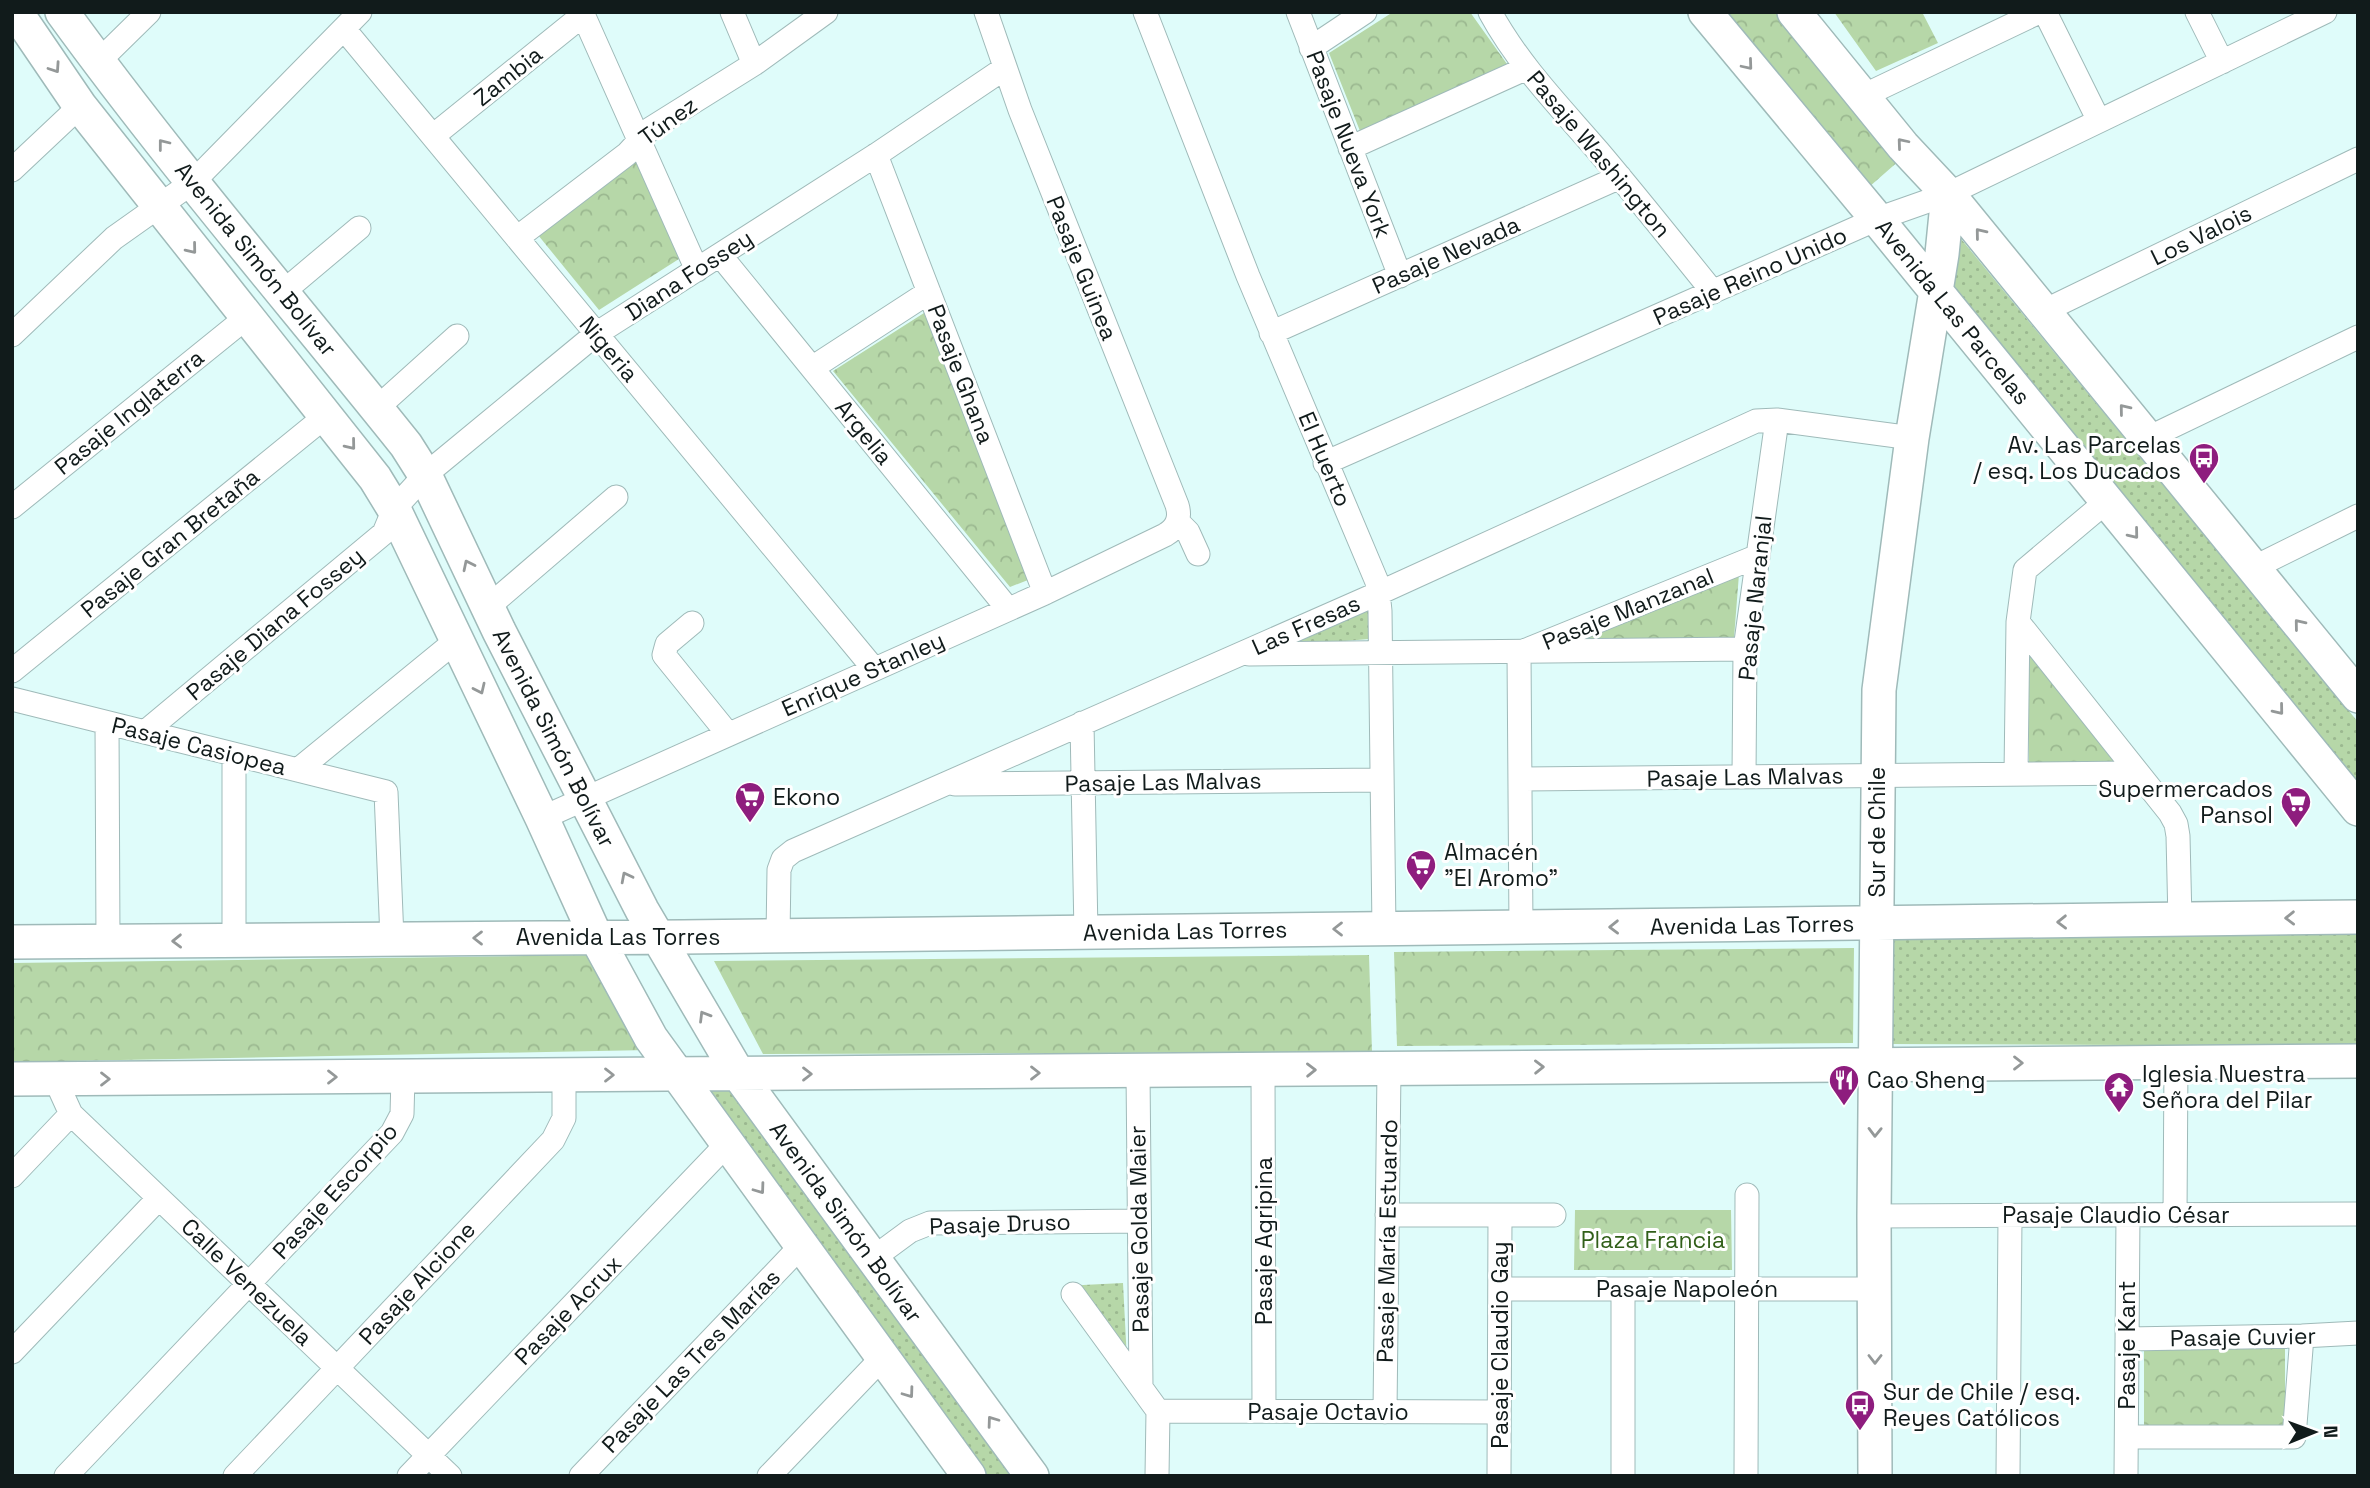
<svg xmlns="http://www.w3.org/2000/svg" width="2370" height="1488" viewBox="0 0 2370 1488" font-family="'Space Grotesk',sans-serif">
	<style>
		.grass { fill: url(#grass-dots) }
		.park { fill: url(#park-crowns) }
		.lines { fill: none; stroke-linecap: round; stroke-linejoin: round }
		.street-casing { stroke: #9fbab9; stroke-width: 25 }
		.secondary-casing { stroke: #9fbab9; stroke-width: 36 }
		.street { stroke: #fff; stroke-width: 23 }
		.secondary { stroke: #fff; stroke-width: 33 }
		.oneway { stroke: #949898 }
		.labels { text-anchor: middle; stroke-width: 6; stroke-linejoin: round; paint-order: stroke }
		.street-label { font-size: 23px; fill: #111b1b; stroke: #fff }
		.poi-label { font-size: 23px; fill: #111b1b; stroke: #fff; text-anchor: start }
		.park-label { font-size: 23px; fill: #315f19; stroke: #fff }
	</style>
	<defs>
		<pattern id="grass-dots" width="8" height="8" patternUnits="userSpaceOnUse" patternTransform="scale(1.75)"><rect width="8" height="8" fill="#b6d7a8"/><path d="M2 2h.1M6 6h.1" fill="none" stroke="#9bb890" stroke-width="1.8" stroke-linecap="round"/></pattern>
		<pattern id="park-crowns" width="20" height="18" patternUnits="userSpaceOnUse" patternTransform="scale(1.75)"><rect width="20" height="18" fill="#b6d7a8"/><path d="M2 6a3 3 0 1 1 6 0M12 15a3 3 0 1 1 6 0" fill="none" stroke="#9bb890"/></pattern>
	</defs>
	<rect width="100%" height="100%" fill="#dffcfa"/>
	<path class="grass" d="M1957 234 2358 722V786L1950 286Z
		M1370 608 1369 639 1285 646Z
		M2358 930V1046L1890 1044 1886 939Z
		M738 1087 1020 1476H987L705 1089Z
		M1123 1283 1128 1380 1063 1286Z"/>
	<path class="park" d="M1393 12H1470L1507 64 1360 131 1329 53Z
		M1724 12H1782L1901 159 1869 187Z
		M1834 12H1922L1938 43 1876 71Z
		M637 154 682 257 599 310 538 235Z
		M924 313 1033 578 1010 587 833 371Z
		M1739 574 1734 638 1568 643Z
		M2028 650 2124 764 2029 762Z
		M1854 948 1853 1043 1397 1046 1394 952Z
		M597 955 649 1050 12 1062V963Z
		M1369 955 1372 1052 763 1054 714 961Z
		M1575 1210H1731L1732 1270H1574Z
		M2285 1342V1428L2144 1429V1343Z"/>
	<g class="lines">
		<g class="street-casing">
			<path id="street" d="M582 12 697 270
				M732 12 754 64
				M1145 12 1248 276 1377 582 1380 611 1384 929
				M1298 12 1400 276
				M1490 12C1518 64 1560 107 1598 151 1637 197 1675 245 1713 292
				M2045 12 2099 121
				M2197 12 2222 62
				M344 29 874 669
				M1311 48 1365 12
				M98 62 149 12
				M1863 96 2039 12
				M433 136 583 15
				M1350 148 1527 68
				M876 155 1045 593
				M12 170 80 106
				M517 238 627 154 650 129 754 64 826 12
				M720 255 1008 609
				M283 292 359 228
				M2044 311 2358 159
				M1271 333 1620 177
				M12 335 114 238 193 182 360 12
				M812 368 929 292
				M377 408 457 336
				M2148 438 2358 337
				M1325 463 1877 219 1948 194 2325 12
				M12 507 247 317
				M1178 522 1188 532 1198 554
				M2253 568 2358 516
				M488 607 616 497
				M2018 622 2170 813 2176 824 2178 836 2180 921
				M692 623 667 644 664 655 728 734
				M1249 654 1745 649
				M12 671 327 415
				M12 699 386 792 392 939
				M107 723 108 941
				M1082 723 1086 933
				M145 732 384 533 394 509 425 475 596 334 876 155 1005 68
				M298 770 457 640
				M2016 774 2018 622 2025 570 2107 501
				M1744 777 1745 649 1777 420
				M1521 779 2138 773
				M955 784 1382 780
				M542 818 1045 593 1165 535C1177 528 1181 518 1177 505L1020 110 986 12
				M1521 928 1519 653 1758 556
				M778 936 779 870 783 859 793 851 1379 593 1756 421 1777 420 1912 438
				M234 940V755
				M1263 1071 1264 1411
				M1138 1072 1141 1387
				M59 1079 61 1092 71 1114 450 1476
				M12 1176 71 1114
				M1387 1215H1554
				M2175 1215 2176 1062
				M1874 1216 2358 1214
				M872 1259 910 1231 930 1223 1139 1221
				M1500 1289H1875
				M1073 1294 1158 1411 1157 1476
				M2127 1339 2302 1336 2358 1333
				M12 1352 159 1198
				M1158 1411 1499 1412
				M1385 1412 1389 1069
				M2127 1437H2294L2302 1336
				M66 1476 392 1133 402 1114 403 1077
				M235 1476 553 1140 564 1118V1076
				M409 1476 727 1144
				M581 1476 801 1246
				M769 1476 883 1357
				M1499 1476 1500 1215
				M1623 1476V1289
				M1746 1476 1747 1195
				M2008 1476 2010 1216
				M2126 1476 2128 1215"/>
		</g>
		<g class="secondary-casing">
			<path id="secondary" d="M16 12 80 106 375 478 394 509 542 818 596 937 651 1038 969 1476
				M62 12C170 161 291 301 406 445L425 475 499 631 642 910 739 1075 1032 1476
				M1705 12 1877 219 2358 809
				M1794 12 1903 146 1948 194 2358 696
				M12 942 683 937 2358 917
				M12 1079 2358 1061
				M1875 1476 1874 1216 1879 690 1912 438 1942 254 1948 194"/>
		</g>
		<use href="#street" class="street"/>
		<use href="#secondary" class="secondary"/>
	</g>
	<defs><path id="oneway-chevron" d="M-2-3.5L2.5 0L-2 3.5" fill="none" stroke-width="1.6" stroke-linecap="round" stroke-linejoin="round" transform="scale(1.75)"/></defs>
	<g class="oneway">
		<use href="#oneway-chevron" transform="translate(1748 65) rotate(50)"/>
		<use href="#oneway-chevron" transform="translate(55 68) rotate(56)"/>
		<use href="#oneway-chevron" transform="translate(1902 143) rotate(-130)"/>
		<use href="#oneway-chevron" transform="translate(163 144) rotate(-128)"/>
		<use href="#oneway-chevron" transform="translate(1980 233) rotate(-129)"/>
		<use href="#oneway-chevron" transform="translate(192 249) rotate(51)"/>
		<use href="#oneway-chevron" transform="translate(2124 409) rotate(-129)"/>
		<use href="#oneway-chevron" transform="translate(351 445) rotate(51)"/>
		<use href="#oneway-chevron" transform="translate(2134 534) rotate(51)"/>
		<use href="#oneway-chevron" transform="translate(468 565) rotate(-116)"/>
		<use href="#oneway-chevron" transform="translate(2299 624) rotate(-129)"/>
		<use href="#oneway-chevron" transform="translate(480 689) rotate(65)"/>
		<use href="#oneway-chevron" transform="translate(2279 710) rotate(51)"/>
		<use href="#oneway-chevron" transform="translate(626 877) rotate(-117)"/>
		<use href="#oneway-chevron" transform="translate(2290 918) rotate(179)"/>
		<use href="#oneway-chevron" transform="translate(2062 922) rotate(179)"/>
		<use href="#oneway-chevron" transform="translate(1614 927) rotate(179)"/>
		<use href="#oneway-chevron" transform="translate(1338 929) rotate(180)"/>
		<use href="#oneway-chevron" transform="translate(478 938) rotate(180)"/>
		<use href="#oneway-chevron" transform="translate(177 941) rotate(179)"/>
		<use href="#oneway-chevron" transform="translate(704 1016) rotate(-121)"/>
		<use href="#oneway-chevron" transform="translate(2018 1063)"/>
		<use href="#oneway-chevron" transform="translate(1539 1067) rotate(-1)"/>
		<use href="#oneway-chevron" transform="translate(1311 1070) rotate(-1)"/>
		<use href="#oneway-chevron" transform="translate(1035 1073)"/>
		<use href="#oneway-chevron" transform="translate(807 1074)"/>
		<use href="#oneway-chevron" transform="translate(609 1075)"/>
		<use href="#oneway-chevron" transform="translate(332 1077)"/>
		<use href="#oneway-chevron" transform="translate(105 1079)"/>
		<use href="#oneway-chevron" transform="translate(1875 1132) rotate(91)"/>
		<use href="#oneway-chevron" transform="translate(760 1189) rotate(54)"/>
		<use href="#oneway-chevron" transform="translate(1875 1359) rotate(90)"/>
		<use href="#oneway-chevron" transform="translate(909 1393) rotate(54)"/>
		<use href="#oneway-chevron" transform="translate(992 1421) rotate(-126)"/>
	</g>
	<defs>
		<g id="bus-pin" transform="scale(1.575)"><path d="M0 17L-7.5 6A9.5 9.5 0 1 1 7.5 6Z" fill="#8e1d7e" stroke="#fff"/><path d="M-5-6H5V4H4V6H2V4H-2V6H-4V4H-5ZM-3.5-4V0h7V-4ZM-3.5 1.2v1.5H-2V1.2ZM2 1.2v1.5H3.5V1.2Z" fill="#fff"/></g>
		<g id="supermarket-pin" transform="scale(1.575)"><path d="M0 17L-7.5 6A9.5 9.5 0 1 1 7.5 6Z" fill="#8e1d7e" stroke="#fff"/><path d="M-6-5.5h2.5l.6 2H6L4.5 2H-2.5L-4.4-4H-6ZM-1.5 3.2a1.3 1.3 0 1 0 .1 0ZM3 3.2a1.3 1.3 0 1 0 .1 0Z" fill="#fff"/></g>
		<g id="restaurant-pin" transform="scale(1.575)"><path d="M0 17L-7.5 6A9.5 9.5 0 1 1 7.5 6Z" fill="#8e1d7e" stroke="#fff"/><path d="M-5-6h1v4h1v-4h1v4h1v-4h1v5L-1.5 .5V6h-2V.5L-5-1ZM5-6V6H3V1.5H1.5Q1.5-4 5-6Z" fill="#fff"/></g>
		<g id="temple-pin" transform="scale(1.575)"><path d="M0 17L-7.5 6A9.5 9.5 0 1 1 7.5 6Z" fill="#8e1d7e" stroke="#fff"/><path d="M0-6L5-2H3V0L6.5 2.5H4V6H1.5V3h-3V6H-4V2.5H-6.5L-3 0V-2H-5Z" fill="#fff"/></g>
	</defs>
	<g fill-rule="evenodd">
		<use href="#bus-pin" x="2204" y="458"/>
		<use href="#supermarket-pin" x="750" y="797"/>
		<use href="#supermarket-pin" x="2296" y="802"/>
		<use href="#supermarket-pin" x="1421" y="865"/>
		<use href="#restaurant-pin" x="1844" y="1080"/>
		<use href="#temple-pin" x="2119" y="1087"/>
		<use href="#bus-pin" x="1860" y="1405"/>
	</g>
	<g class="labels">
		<g class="street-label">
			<text transform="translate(508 76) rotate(-39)" y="8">Zambia</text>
			<text transform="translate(668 121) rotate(-36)" y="8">Túnez</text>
			<text transform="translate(1349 144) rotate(69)" y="8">Pasaje Nueva York</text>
			<text transform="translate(1599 154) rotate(50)" y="8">Pasaje Washington</text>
			<text transform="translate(2201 235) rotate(-26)" y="8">Los Valois</text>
			<text transform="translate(1446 255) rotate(-24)" y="8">Pasaje Nevada</text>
			<text transform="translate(256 259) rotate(51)" y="8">Avenida Simón Bolívar</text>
			<text transform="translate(1082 268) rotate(68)" y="8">Pasaje Guinea</text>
			<text transform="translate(689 275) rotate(-33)" y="8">Diana Fossey</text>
			<text transform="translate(1750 276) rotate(-24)" y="8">Pasaje Reino Unido</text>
			<text transform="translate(1953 312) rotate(51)" y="8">Avenida Las Parcelas</text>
			<text transform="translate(609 349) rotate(50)" y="8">Nigeria</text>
			<text transform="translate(961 374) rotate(69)" y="8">Pasaje Ghana</text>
			<text transform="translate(129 412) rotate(-39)" y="8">Pasaje Inglaterra</text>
			<text transform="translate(864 432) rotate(51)" y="8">Argelia</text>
			<text transform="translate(1325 459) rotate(67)" y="8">El Huerto</text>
			<text transform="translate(170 543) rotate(-39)" y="8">Pasaje Gran Bretaña</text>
			<text transform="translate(1755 598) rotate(-84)" y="8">Pasaje Naranjal</text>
			<text transform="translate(1628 609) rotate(-22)" y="8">Pasaje Manzanal</text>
			<text transform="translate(275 624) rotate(-40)" y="8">Pasaje Diana Fossey</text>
			<text transform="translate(1306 625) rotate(-24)" y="8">Las Fresas</text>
			<text transform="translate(863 674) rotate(-24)" y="8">Enrique Stanley</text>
			<text transform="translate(554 738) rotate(63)" y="8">Avenida Simón Bolívar</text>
			<text transform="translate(199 746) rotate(14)" y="8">Pasaje Casiopea</text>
			<text transform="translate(1745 777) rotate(-1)" y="8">Pasaje Las Malvas</text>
			<text transform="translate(1163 782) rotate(-1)" y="8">Pasaje Las Malvas</text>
			<text transform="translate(1877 832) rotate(-90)" y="8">Sur de Chile</text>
			<text transform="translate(1752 925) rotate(-1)" y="8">Avenida Las Torres</text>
			<text transform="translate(1185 931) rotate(-1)" y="8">Avenida Las Torres</text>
			<text x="618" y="945">Avenida Las Torres</text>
			<text transform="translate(335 1191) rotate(-48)" y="8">Pasaje Escorpio</text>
			<text x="2116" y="1223">Pasaje Claudio César</text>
			<text transform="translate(846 1222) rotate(54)" y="8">Avenida Simón Bolívar</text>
			<text transform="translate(1000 1224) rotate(-2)" y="8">Pasaje Druso</text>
			<text transform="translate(1139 1229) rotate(-91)" y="8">Pasaje Golda Maier</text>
			<text transform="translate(1264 1241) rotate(-90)" y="8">Pasaje Agripina</text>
			<text transform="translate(1387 1241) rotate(-89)" y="8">Pasaje María Estuardo</text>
			<text transform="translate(247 1282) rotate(44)" y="8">Calle Venezuela</text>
			<text transform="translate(417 1283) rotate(-47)" y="8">Pasaje Alcione</text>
			<text x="1687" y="1297">Pasaje Napoleón</text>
			<text transform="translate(568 1310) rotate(-46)" y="8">Pasaje Acrux</text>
			<text transform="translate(2243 1337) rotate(-1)" y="8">Pasaje Cuvier</text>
			<text transform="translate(1500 1345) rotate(-90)" y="8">Pasaje Claudio Gay</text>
			<text transform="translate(2127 1345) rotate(-90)" y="8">Pasaje Kant</text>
			<text transform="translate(691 1361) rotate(-46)" y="8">Pasaje Las Tres Marías</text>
			<text x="1328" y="1420">Pasaje Octavio</text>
		</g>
		<g class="poi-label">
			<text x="2181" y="453" text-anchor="end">Av. Las Parcelas<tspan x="2181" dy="26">/ esq. Los Ducados</tspan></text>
			<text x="2273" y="797" text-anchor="end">Supermercados<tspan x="2273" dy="26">Pansol</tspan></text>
			<text x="773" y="805">Ekono</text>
			<text x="1444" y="860">Almacén<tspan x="1444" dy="26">"El Aromo"</tspan></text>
			<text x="2142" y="1082">Iglesia Nuestra<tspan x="2142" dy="26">Señora del Pilar</tspan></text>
			<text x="1867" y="1088">Cao Sheng</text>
			<text x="1883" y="1400">Sur de Chile / esq.<tspan x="1883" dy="26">Reyes Católicos</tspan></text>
		</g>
		<g class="park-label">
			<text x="1653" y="1248">Plaza Francia</text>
		</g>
	</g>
	<rect width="2370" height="1488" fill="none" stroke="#111b1b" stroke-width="28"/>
	<g transform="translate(2314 1432) rotate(89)" stroke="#ffffff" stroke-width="5" paint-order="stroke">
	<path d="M0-5L12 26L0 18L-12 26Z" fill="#111b1b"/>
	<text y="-10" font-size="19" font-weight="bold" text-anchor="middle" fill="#111b1b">N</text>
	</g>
</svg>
